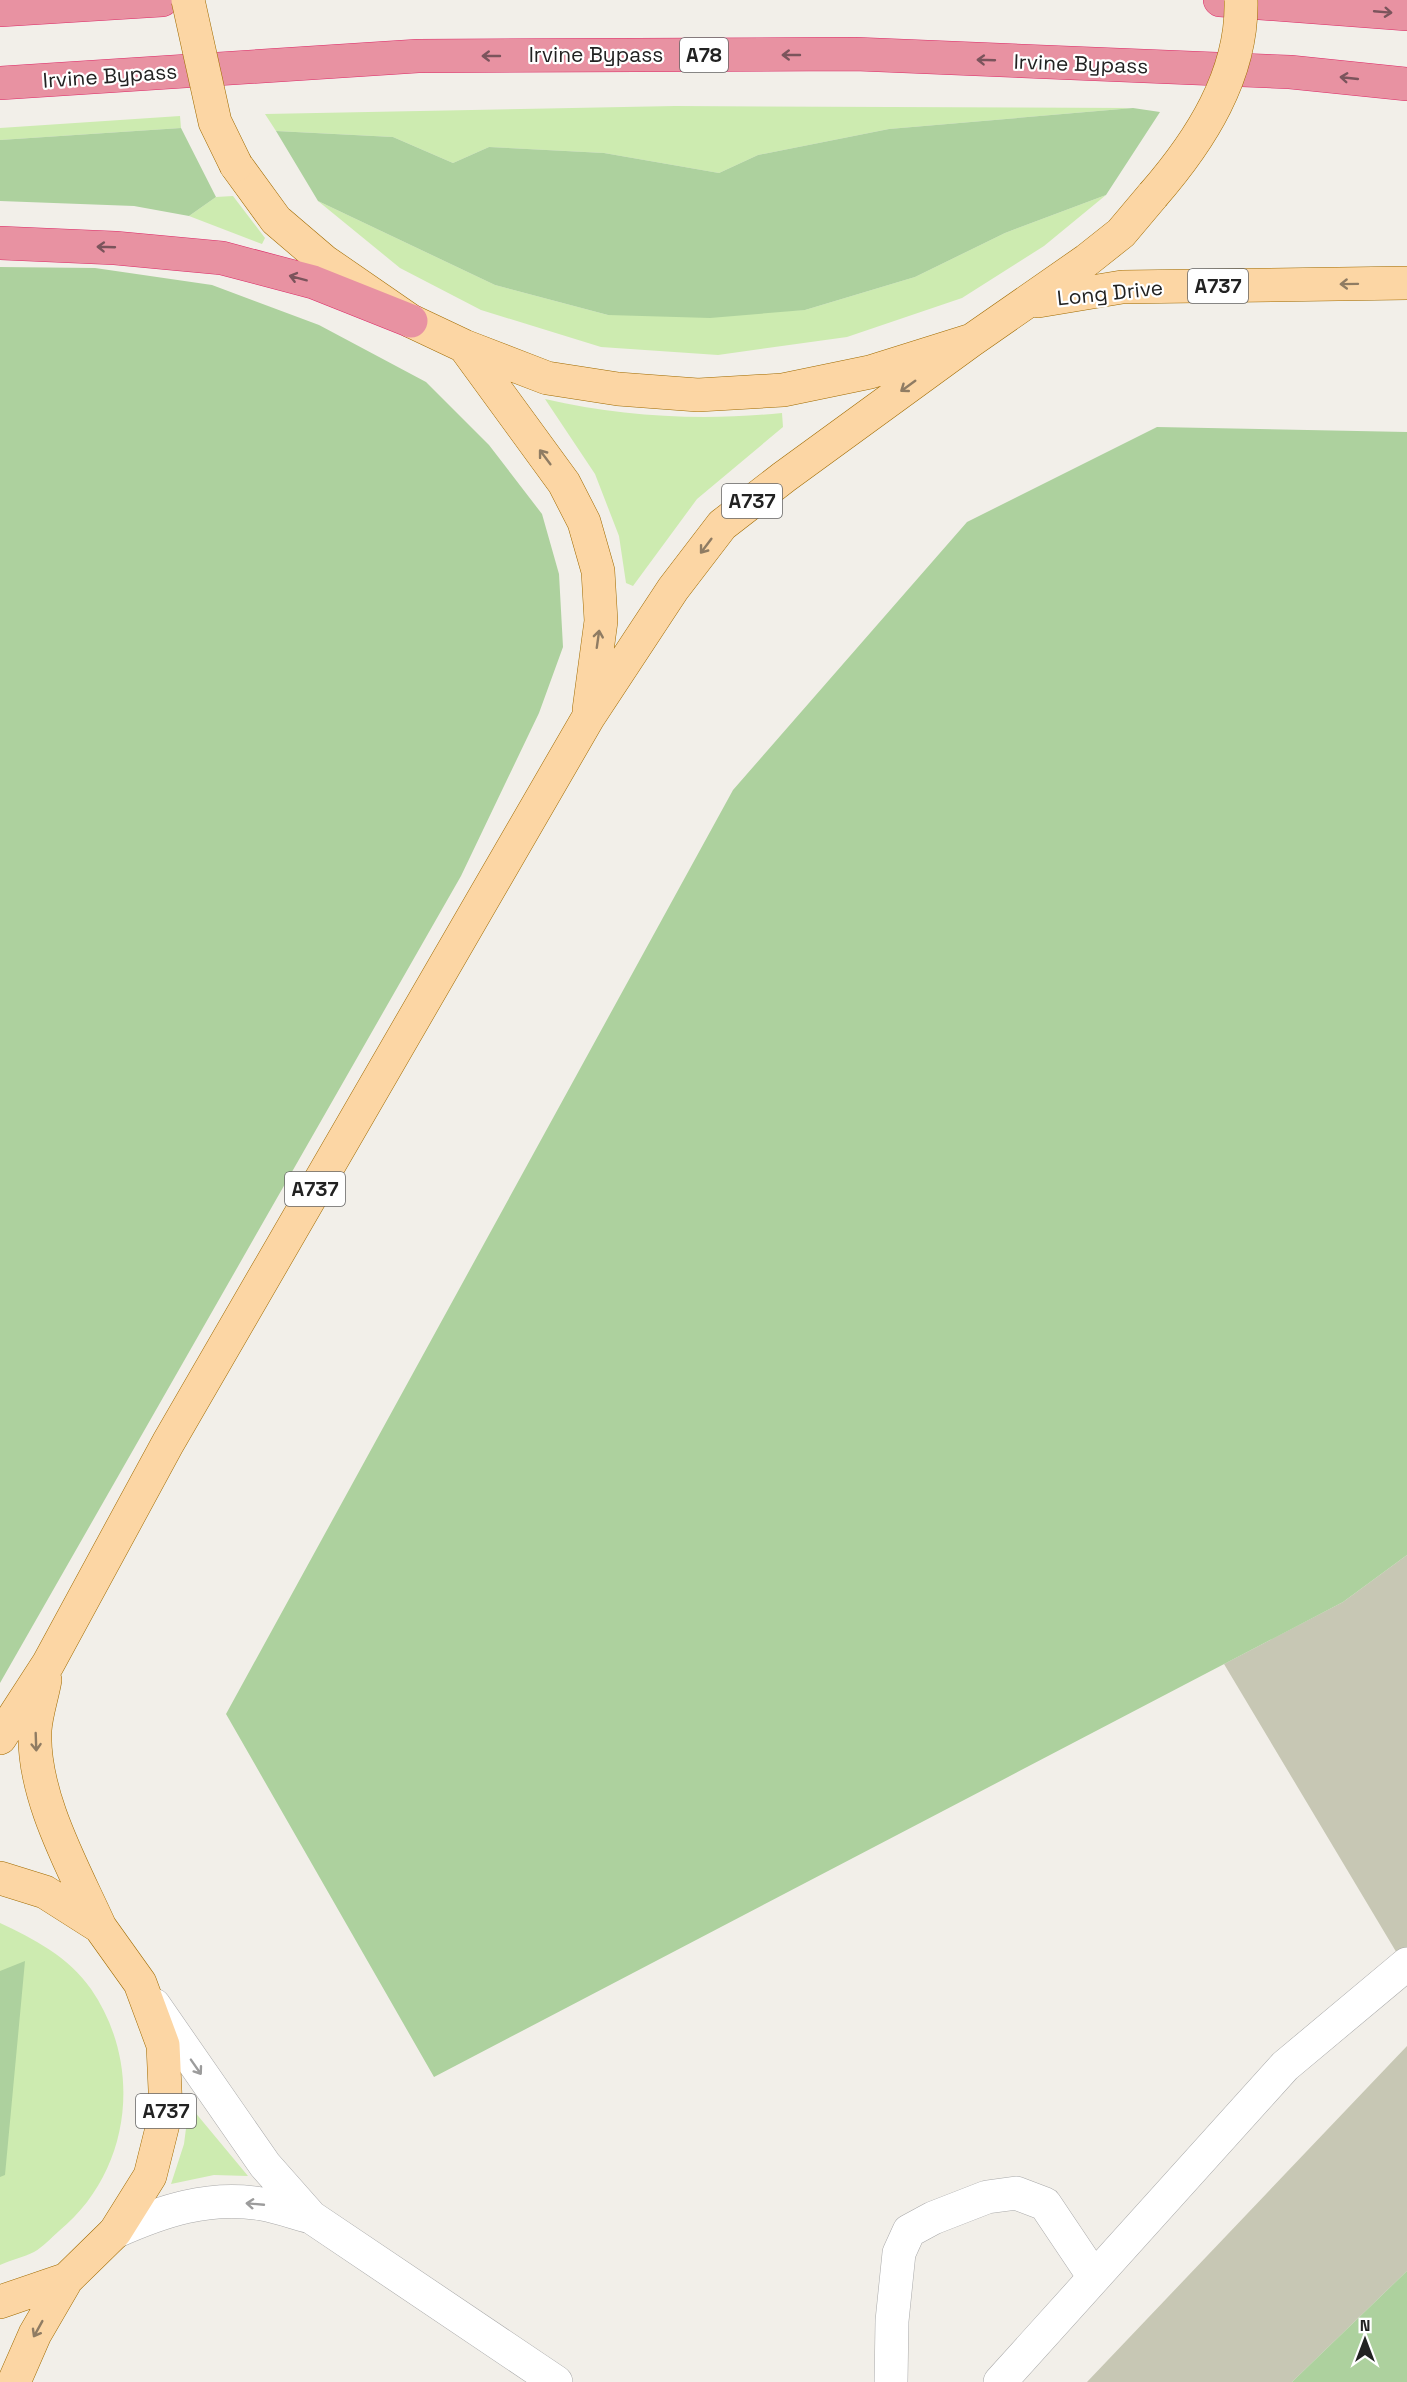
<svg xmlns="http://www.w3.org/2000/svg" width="1407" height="2382" viewBox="0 0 1407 2382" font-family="'Space Grotesk',sans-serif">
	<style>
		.construction { fill: #c7c7b4 }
		.grass { fill: #cdebb0 }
		.forest { fill: #add19e }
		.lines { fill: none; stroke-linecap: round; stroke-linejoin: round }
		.minor-casing { stroke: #a9a9a9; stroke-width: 34 }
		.major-casing { stroke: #a06b00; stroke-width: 34 }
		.highway-casing { stroke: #dc2a67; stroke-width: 34 }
		.minor { stroke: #fff; stroke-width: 33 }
		.major { stroke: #fcd6a4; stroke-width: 33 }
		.highway { stroke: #e892a2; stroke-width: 33 }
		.major-bridge-casing { stroke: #a06b00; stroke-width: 34; stroke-linecap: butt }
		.major-bridge { stroke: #fcd6a4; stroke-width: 33 }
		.oneway { stroke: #7b545c }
		.oneway2 { stroke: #8f7c63 }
		.oneway3 { stroke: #9c9c9c }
		.labels { text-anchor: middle; stroke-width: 4.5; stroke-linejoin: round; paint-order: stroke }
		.shield { fill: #fff; stroke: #646464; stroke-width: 1.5 }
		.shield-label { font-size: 20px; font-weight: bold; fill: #222 }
		.street-label { font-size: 21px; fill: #222; stroke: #fff }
	</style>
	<rect width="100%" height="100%" fill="#f2efe9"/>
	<path class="construction" d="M1407 1555V1970L1224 1664 1343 1602Z
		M1407 2046V2271L1292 2382H1087Z"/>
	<path class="grass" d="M675 106 1133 108 889 129 758 155 719 173 604 153 489 147 453 163 393 137 276 131 265 114Z
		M180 116 181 128 0 140V128Z
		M1106 195 1044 246 962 298 847 337 718 355 601 347 481 310 400 268 318 201 495 285 608 315 805 310 915 277 1005 233Z
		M233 196 265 238 262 244 189 216 216 197Z
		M545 399C623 417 702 421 782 413L783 427 697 499 633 586 626 583 619 536 595 474Z
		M0 1923C34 1939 69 1957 91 1989 144 2066 131 2172 59 2231 51 2238 43 2247 34 2252 24 2257 11 2260 0 2265Z
		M189 2105 248 2176 214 2175 171 2184 184 2144Z"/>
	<path class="forest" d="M1133 108 1160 112 1106 195 1005 233 915 277 805 310 710 318 608 315 495 285 318 201 276 131 393 137 453 163 489 147 604 153 719 173 758 155 889 129Z
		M181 128 216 197 189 216 134 206 0 201V140Z
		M0 267 95 268 212 285 319 325 426 382 489 445 542 514 559 574 563 647 539 713 461 876 0 1683Z
		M1157 427 1407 432V1555L1343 1602 434 2077 226 1714 733 790 967 522Z
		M25 1961 5 2175 0 2177V1971Z
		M1407 2271V2382H1292Z"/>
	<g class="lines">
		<g class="minor-casing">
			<path id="minor" d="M154 2005 265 2165 311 2217 556 2382
				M115 2232C162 2211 209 2195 262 2204 279 2207 295 2213 311 2217
				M891 2382 892 2321 899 2253 909 2231 933 2218 987 2197 1016 2193 1045 2204 1094 2277
				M1000 2382 1285 2066 1407 1964"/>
		</g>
		<g class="major-casing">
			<path id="major" d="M236 165 276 220 324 261 411 321 464 346 547 378 618 389 698 395 783 390 870 372 972 340 1087 260 1121 233 1153 195
				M1038 301 1122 287 1407 283
				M464 346 564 483 584 522 598 571 601 621 589 710
				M45 1680C42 1697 36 1714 35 1730 32 1796 74 1869 100 1927
				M0 1738 48 1664 168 1443 588 718 673 589 722 525 784 477 972 340
				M0 1878 45 1892 100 1927 140 1983 163 2045 166 2112 150 2176 115 2232 67 2279 0 2302
				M14 2382 35 2334 67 2279"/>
		</g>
		<g class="highway-casing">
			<path id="highway" d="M1220 0 1407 14
				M0 10 162 0
				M0 83 418 56 855 54 1290 72 1407 84
				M0 243 115 248 222 258 313 282 411 321"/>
		</g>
		<use href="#minor" class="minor"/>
		<use href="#major" class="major"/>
		<use href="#highway" class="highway"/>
		<g class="major-bridge-casing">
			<path id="major-bridge" d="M188 0 215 122 236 165
				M1153 195C1200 141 1243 75 1241 0"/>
		</g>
		<use href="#major-bridge" class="major-bridge"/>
	</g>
	<defs><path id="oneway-shaft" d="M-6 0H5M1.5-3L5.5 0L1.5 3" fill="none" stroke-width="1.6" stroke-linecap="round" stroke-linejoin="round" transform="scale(1.5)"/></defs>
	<g class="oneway">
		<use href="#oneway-shaft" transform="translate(1383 12) rotate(5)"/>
		<use href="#oneway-shaft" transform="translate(791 55) rotate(180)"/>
		<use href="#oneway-shaft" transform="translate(491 56) rotate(180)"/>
		<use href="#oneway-shaft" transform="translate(986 60) rotate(-178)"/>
		<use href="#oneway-shaft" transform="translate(1349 78) rotate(-174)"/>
		<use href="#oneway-shaft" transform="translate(106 247) rotate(-178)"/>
		<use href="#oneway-shaft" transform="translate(298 278) rotate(-165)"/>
	</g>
	<g class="oneway2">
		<use href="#oneway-shaft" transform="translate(1349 284) rotate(179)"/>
		<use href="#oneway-shaft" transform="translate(908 386) rotate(144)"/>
		<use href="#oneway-shaft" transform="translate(545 457) rotate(-127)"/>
		<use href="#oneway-shaft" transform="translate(706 546) rotate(127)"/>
		<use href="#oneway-shaft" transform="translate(598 639) rotate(-82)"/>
		<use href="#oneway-shaft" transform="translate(36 1742) rotate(88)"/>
		<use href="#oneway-shaft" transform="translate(38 2329) rotate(119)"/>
	</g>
	<g class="oneway3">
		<use href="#oneway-shaft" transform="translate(196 2067) rotate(55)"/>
		<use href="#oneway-shaft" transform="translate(255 2204) rotate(-175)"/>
	</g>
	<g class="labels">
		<g class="shield">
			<rect x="680" y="38" width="48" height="34" rx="4.5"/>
			<rect x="1188" y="269" width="60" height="34" rx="4.5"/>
			<rect x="722" y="484" width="60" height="34" rx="4.5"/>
			<rect x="285" y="1172" width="60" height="34" rx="4.5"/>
			<rect x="136" y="2094" width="60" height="34" rx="4.5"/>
		</g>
		<g class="shield-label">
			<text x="704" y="62">A78</text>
			<text x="1218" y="293">A737</text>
			<text x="752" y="508">A737</text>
			<text x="315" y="1196">A737</text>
			<text x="166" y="2118">A737</text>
		</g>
		<g class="street-label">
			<text x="596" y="62">Irvine Bypass</text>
			<text transform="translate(1081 64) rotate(2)" y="7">Irvine Bypass</text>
			<text transform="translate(110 76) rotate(-4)" y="7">Irvine Bypass</text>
			<text transform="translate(1110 293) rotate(-6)" y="7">Long Drive</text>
		</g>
	</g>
	<g transform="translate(1365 2340)" stroke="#ffffff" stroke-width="4.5" paint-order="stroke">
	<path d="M0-4.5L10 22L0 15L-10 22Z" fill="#222222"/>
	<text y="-9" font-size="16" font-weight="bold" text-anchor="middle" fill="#222222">N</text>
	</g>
</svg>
